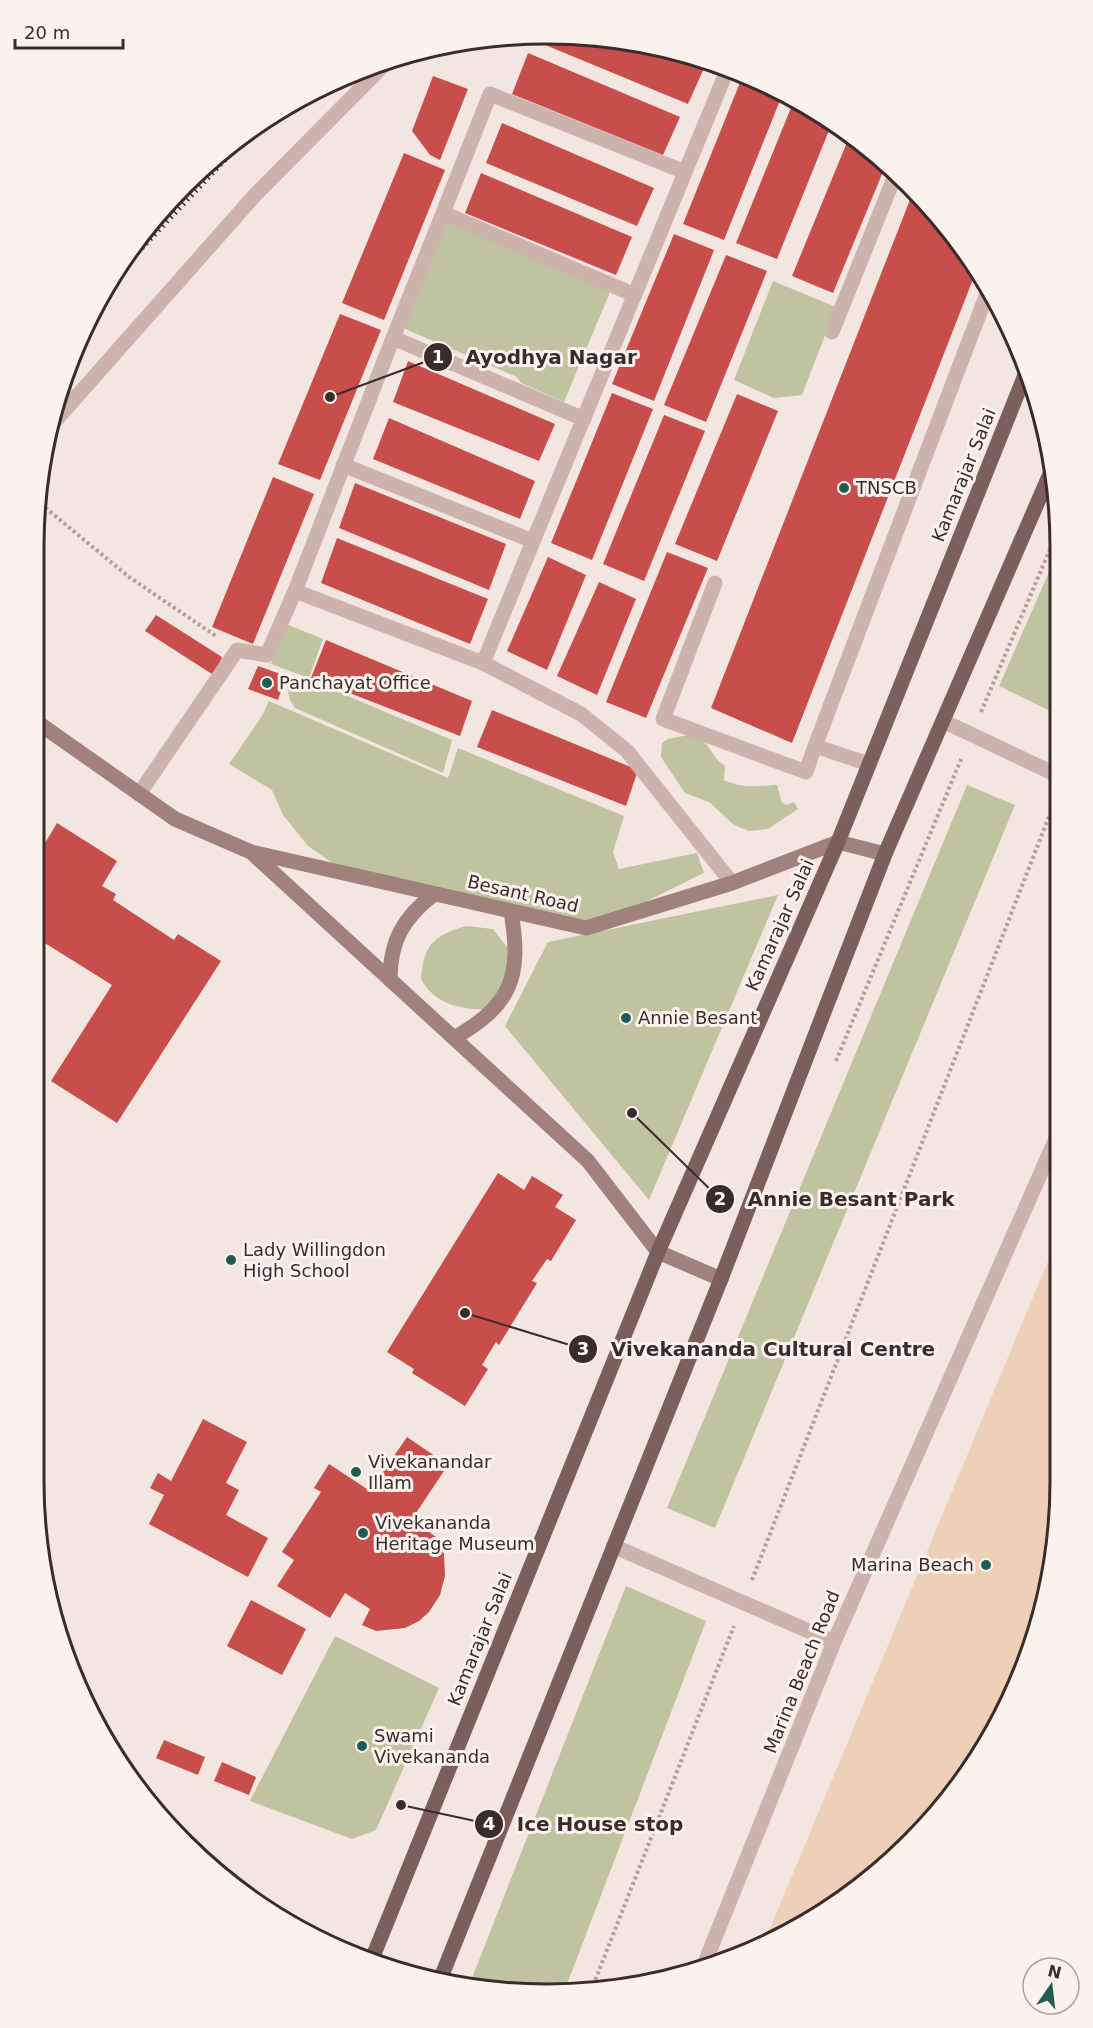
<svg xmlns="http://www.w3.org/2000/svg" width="1093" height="2028" viewBox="0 0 1093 2028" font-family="'DejaVu Sans',sans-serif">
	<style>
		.green { fill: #bfc39f }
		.sand { fill: #eecfb7 }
		.building { fill: #c74e4a }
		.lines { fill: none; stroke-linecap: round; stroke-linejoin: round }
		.path { stroke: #b89d95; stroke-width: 4; stroke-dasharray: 3 3; stroke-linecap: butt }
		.lane { stroke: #ccb3ab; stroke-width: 15 }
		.street { stroke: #ccb3ab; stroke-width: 15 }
		.secondary { stroke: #a0817c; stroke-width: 15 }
		.primary { stroke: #7c5f5b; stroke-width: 15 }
		.rail { stroke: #3a2c2a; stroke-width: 4.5; stroke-dasharray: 1.5 4.5; stroke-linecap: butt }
		.poi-dot { fill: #1f5d53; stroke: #fbf1ed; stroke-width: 2 }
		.labels { text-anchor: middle; stroke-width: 6; stroke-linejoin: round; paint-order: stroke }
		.street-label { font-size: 18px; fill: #3a2c2a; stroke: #fbf1ed }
		.poi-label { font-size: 18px; fill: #3a2c2a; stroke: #fbf1ed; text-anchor: start }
		.rim { fill: none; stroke: #3a2c2a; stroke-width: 3 }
		.leader { fill: none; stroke: #3a2c2a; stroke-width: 2 }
		.callout-dot { fill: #3a2c2a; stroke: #fbf1ed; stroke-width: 2 }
		.mark-label { font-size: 18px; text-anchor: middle; font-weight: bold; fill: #fff }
		.callout-label { font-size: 20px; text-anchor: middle; font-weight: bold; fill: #3a2c2a; stroke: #fbf1ed; stroke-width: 6; stroke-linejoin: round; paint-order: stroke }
	</style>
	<rect width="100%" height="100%" fill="#f3e6e0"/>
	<path class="green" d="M445 217 613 285 564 402 521 383 517 377 396 325Z
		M773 281 836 307 802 395 774 398 734 380Z
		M1056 556V714L999 686Z
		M286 624 323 639 309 678 271 664Z
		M294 678 312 681 452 740 443 773 295 708 290 700 287 685Z
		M269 701 448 778 458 748 624 816 613 852 619 869 697 853 704 873 637 906 585 924 344 871 308 846 283 815 272 790 229 764 262 716Z
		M688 735C715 742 706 753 725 766L724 780C743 789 757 786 777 785L782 803 787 805 794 802 798 809 768 829 749 831 734 825 709 802 685 793 661 757 662 743 668 739Z
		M967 785 1015 805 715 1528 667 1508Z
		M778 895 649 1200 505 1026 548 942Z
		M466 926 493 929 518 961 493 1009C467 1011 435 1006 421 979 424 944 433 936 466 926Z
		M626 1586 706 1621 564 1992 470 1983Z
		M335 1636 439 1688 376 1830 352 1839 250 1801Z"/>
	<path class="sand" d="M1058 1237 1059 1515 1042 1615 991 1738 885 1867 764 1943Z"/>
	<path class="building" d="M540 35 613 37 668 50 705 66 688 104 538 42Z
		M528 53 680 117 663 155 512 94Z
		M743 75 783 93 724 240 683 224Z
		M433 76 468 89 440 160 430 155 412 131Z
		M795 98 832 123 777 259 736 243Z
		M502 123 654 188 637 226 486 163Z
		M850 135 887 162 833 293 792 276Z
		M404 153 445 170 384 320 342 303Z
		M481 173 632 237 616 275 465 213Z
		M913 192 977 269 792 743 711 708Z
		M674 234 714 250 654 401 612 384Z
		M726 255 767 271 706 422 664 405Z
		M340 314 381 330 320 480 278 464Z
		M408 361 555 424 539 461 393 402Z
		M612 393 653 409 592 560 551 543Z
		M737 394 778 411 717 561 675 544Z
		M664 415 705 431 644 581 603 564Z
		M389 418 535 481 520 519 373 459Z
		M273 477 314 494 253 644 212 627Z
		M355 483 506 544 489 590 339 528Z
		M337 538 488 599 470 644 321 583Z
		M667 552 708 568 646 718 606 702Z
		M548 557 586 575 547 670 507 651Z
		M599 582 636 599 597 695 557 676Z
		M156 615 222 657 215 676 145 631Z
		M326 640 472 701 460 736 311 678Z
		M258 666 286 676 278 700 248 689Z
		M492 710 638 770 626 806 477 747Z
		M57 823 117 861 102 886 116 894 113 900 174 940 178 934 221 961 117 1123 51 1081 112 985 40 940 34 949V843L42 848Z
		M498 1173 524 1190 532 1176 563 1195 555 1207 576 1220 551 1261 547 1259 532 1281 537 1283 499 1345 496 1342 482 1365 488 1369 465 1406 412 1373 414 1369 387 1352Z
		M203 1419 247 1442 226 1483 239 1490 226 1515 268 1538 248 1577 149 1524 164 1495 150 1488 158 1473 171 1481Z
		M407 1437 448 1465 412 1519 436 1537 444 1554 445 1576 440 1595 429 1612 419 1621 405 1628 376 1631 362 1625 370 1609 345 1593 330 1618 277 1586 294 1560 282 1552 321 1492 314 1488 329 1464 370 1491Z
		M251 1600 306 1629 282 1675 227 1646Z
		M164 1740 205 1757 198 1775 156 1758Z
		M222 1762 256 1777 249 1795 214 1781Z"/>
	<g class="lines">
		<path class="path" d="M36 500 129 577 216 636
			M981 712 1056 535
			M836 1061 962 757
			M752 1580 1055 801
			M591 1991 734 1626"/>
		<path class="lane" d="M832 332 896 173
			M715 583 663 719 806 772 815 746 869 764
			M943 721 1057 775
			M815 746 988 291
			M613 1546 834 1642
			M704 1965 834 1642 1058 1134"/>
		<path class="street" d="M443 213 490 94 685 172
			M584 419 393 338 443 213 635 295
			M48 429 255 195 389 60
			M343 465 533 541
			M295 591 483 663 581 714 627 751 732 883
			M483 663 728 68
			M139 794 237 650 267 655 295 591 393 338"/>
		<path class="secondary" d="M34 720 175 819 251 852 586 928 732 883 838 842 885 854
			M253 854 588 1161 658 1252 721 1279
			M390 980C390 941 403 918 434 894
			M454 1038C512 1005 522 976 511 912"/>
		<path class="primary" d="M372 1959 658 1252 838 842 1027 370
			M440 1980 721 1279 885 854 1053 467"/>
		<path class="rail" d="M101 292 260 123"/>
	</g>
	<g class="poi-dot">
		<circle cx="844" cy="488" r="6"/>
		<circle cx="267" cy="683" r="6"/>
		<circle cx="626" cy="1018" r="6"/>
		<circle cx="231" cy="1260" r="6"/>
		<circle cx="356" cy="1472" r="6"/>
		<circle cx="363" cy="1533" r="6"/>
		<circle cx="986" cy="1565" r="6"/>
		<circle cx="362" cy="1746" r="6"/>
	</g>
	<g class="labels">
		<g class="street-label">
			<text transform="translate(964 475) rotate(-68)" y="6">Kamarajar Salai</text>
			<text transform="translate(523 894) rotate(13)" y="6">Besant Road</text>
			<text transform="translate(780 925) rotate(-66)" y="6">Kamarajar Salai</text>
			<text transform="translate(480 1639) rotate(-68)" y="6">Kamarajar Salai</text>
			<text transform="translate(802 1672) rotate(-68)" y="6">Marina Beach Road</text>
		</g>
		<g class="poi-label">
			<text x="856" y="494">TNSCB</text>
			<text x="279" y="689">Panchayat Office</text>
			<text x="638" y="1024">Annie Besant</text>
			<text x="243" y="1256">Lady Willingdon<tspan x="243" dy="21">High School</tspan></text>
			<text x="368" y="1468">Vivekanandar<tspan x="368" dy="21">Illam</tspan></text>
			<text x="375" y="1529">Vivekananda<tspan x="375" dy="21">Heritage Museum</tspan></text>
			<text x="974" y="1571" text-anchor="end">Marina Beach</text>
			<text x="374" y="1742">Swami<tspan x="374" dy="21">Vivekananda</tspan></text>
		</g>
	</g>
	<path d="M0 0H1093V2028H0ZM547 44H547A503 503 0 0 1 1050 547V1481A503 503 0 0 1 547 1984H547A503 503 0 0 1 44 1481V547A503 503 0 0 1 547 44Z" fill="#fbf1ed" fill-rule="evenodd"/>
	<path class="rim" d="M547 44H547A503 503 0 0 1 1050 547V1481A503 503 0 0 1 547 1984H547A503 503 0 0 1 44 1481V547A503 503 0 0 1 547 44Z"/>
	<path class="leader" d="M330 397L438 357M632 1113L720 1199M465 1313L583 1349M401 1805L489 1824"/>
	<g class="callout-dot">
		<circle cx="330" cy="397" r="6"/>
		<circle cx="632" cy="1113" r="6"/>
		<circle cx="465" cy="1313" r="6"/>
		<circle cx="401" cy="1805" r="6"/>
		<circle cx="438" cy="357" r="15"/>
		<circle cx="720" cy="1199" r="15"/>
		<circle cx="583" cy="1349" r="15"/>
		<circle cx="489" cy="1824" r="15"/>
	</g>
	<g class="mark-label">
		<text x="438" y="363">1</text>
		<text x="720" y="1205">2</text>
		<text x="583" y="1355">3</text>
		<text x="489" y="1830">4</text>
	</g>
	<g class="callout-label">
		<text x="551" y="364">Ayodhya Nagar</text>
		<text x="851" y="1206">Annie Besant Park</text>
		<text x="773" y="1356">Vivekananda Cultural Centre</text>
		<text x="600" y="1831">Ice House stop</text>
	</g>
	<g transform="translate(1051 1986) rotate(14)"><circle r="28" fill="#fbf1ed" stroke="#aea29f" stroke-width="1.5"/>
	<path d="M0-4.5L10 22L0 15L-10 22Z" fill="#1f5d53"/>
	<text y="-9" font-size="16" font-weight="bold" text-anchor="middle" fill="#3a2c2a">N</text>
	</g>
	<path d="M15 39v9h108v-9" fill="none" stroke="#3a2c2a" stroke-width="3"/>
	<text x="24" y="39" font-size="18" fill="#3a2c2a" stroke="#fbf1ed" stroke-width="4.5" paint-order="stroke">20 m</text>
</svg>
